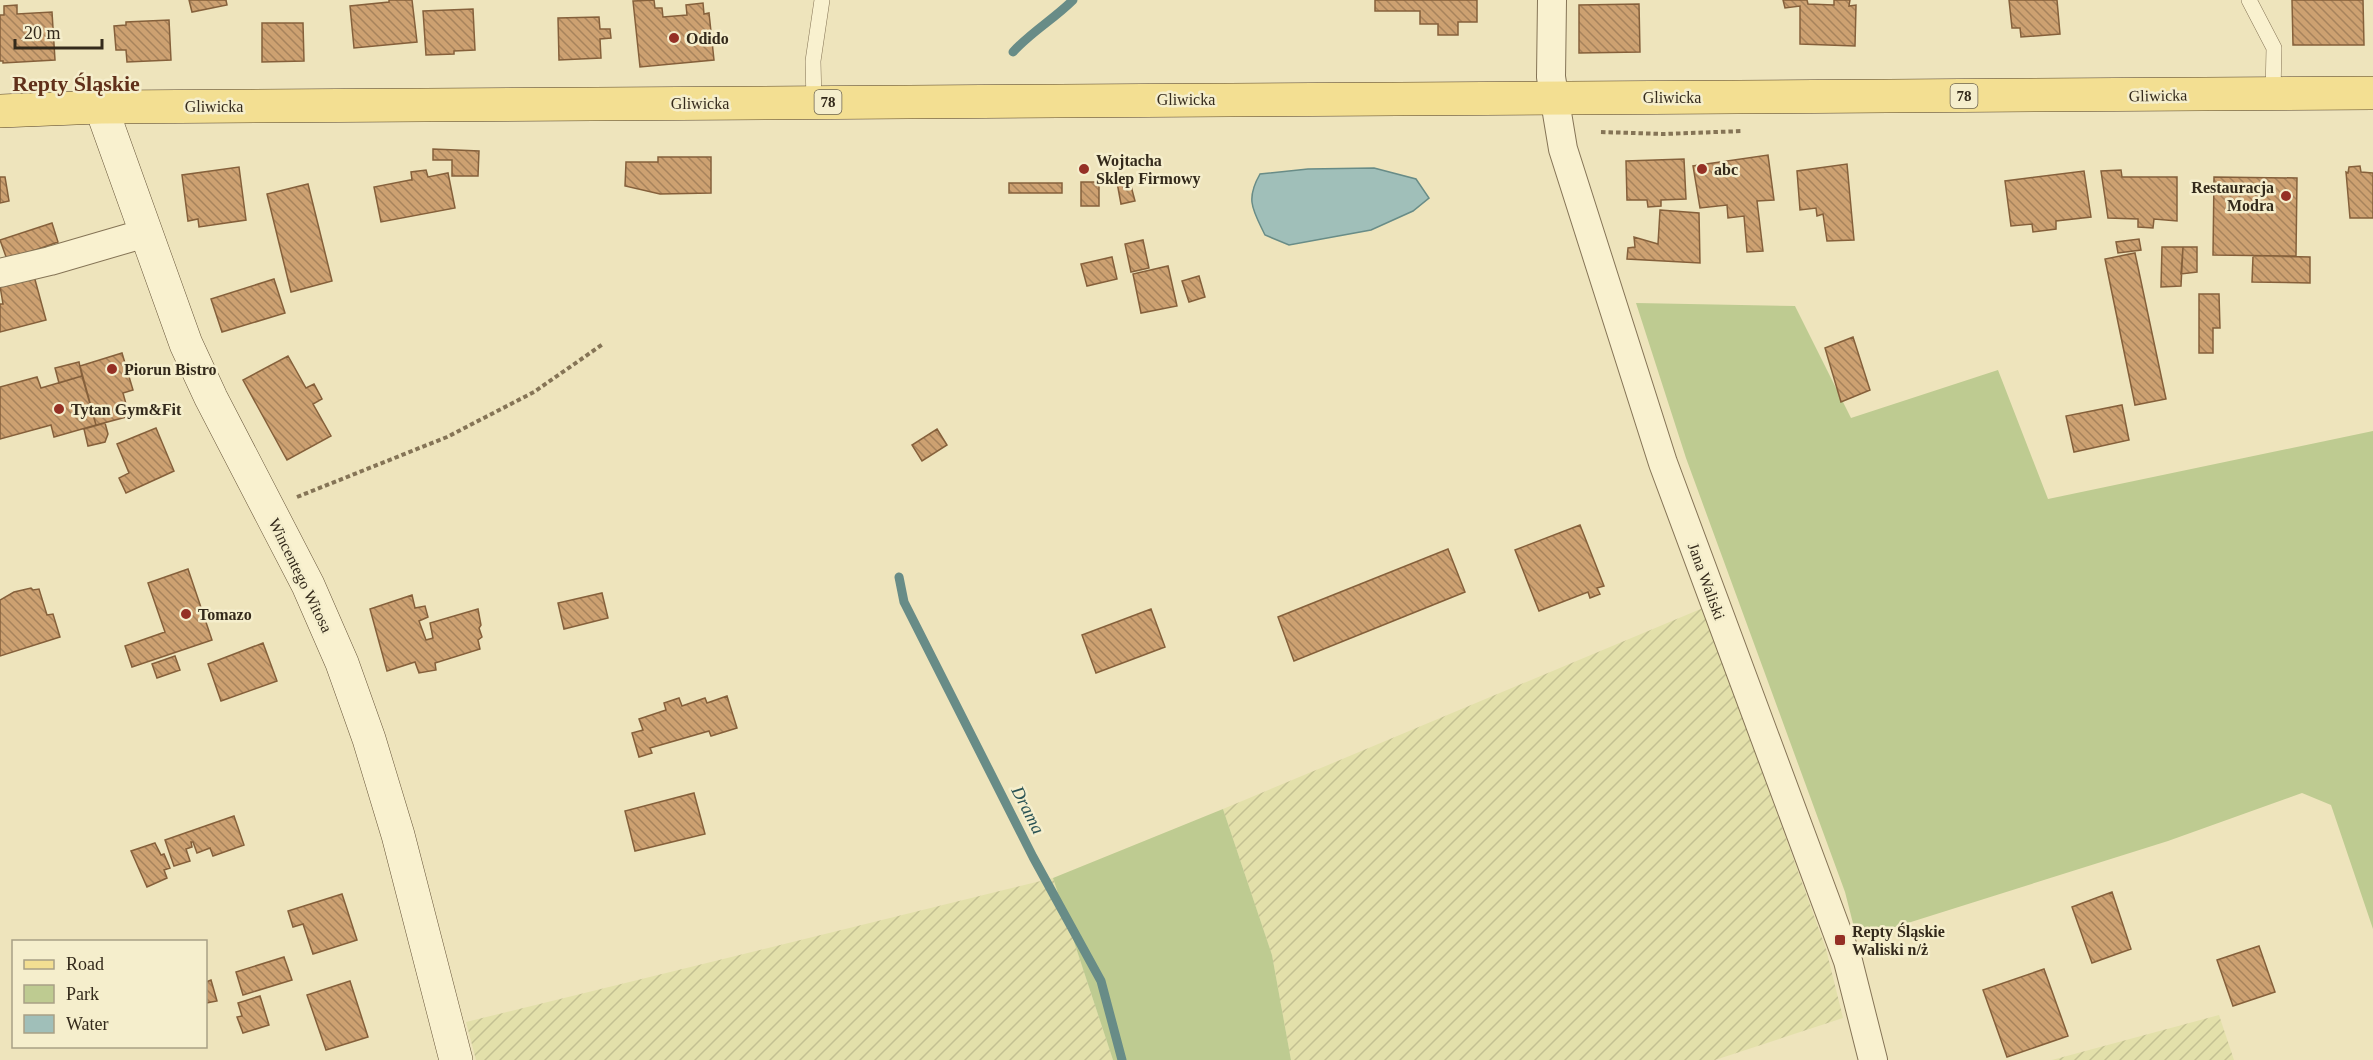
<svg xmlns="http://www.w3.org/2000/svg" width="2373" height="1060" viewBox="0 0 2373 1060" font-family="'Times New Roman',serif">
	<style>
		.farmland { fill: url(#farmland-furrows) }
		.green { fill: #becb91 }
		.water { fill: #a0bfb9; stroke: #688c87; stroke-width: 1.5 }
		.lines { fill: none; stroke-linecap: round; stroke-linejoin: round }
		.stream { stroke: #688c87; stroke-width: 9 }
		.building { fill: url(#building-back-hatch); stroke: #85603b; stroke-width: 1.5 }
		.lane-casing { stroke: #857456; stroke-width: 16 }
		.street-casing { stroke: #857456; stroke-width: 30 }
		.secondary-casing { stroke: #675539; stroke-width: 34 }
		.primary-casing { stroke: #53412b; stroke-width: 34 }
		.path { stroke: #857456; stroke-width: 4; stroke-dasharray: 4.5 3; stroke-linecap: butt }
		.lane { stroke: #f9f1cf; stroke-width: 15 }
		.street { stroke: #f9f1cf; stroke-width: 28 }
		.secondary { stroke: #f9f1cf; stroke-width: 33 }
		.primary { stroke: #f3df92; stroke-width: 33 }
		.poi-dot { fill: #953025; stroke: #f5eecc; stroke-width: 2 }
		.labels { text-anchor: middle; stroke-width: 5; stroke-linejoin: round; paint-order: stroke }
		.shield { fill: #f5eecc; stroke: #6e6550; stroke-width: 1.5 }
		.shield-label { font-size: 15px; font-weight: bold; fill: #342a1b }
		.poi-label { font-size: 16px; font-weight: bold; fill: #342a1b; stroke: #f5eecc; text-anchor: start }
		.street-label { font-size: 16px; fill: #342a1b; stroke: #f5eecc }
		.water-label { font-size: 18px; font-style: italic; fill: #2a5354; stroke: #f5eecc }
		.district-label { font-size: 22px; font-weight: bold; fill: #61301a; stroke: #f5eecc }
	</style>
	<defs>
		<pattern id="farmland-furrows" width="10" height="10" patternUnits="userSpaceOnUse" patternTransform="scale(1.5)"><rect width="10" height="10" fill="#e3e0aa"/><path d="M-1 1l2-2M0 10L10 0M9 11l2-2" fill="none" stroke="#c3c092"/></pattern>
		<pattern id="building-back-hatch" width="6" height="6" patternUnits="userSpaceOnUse" patternTransform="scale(1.5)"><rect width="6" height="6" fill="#cda171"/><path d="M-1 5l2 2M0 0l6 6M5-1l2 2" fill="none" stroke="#a7835c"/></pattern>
	</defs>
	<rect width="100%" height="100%" fill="#eee4bc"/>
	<path class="farmland" d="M1703 608 1826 949 1843 1018 1715 1060H1291L1272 955 1223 809Z
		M1053 878 1113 1060H476L466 1022Z
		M2219 1015 2234 1060H2052Z"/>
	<path class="green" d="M1636 303 1795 306 1851 418 1998 370 2048 499 2373 431V929L2331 805 2302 793 2168 841 1857 939 1845 892 1686 458Z
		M1223 809 1272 955 1291 1060H1113L1053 878Z"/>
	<path class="water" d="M1374 168 1416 179 1429 198 1413 211 1371 230 1289 245 1265 235C1253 210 1245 200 1260 174L1308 169Z"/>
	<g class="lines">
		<path class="stream" d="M1013 52C1031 32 1054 19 1073 0
			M899 577 904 602 1033 857 1101 981 1122 1060"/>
	</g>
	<path class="building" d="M189 0H226L227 5 192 12Z
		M389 0H412L417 42 354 48 350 6 389 2Z
		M654 0 655 8H662L663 17 687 15 686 5 703 3 704 14 709 13 714 60 640 67 633 1Z
		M1375 0H1477V22H1458V35H1438V24H1420V11H1375Z
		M1783 0H1807L1808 4 1834 5V0H1850L1849 6 1856 5 1855 46 1800 44V6L1785 8Z
		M2009 0H2057L2060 34 2021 37 2020 28H2012Z
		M2292 0H2363L2364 45H2293Z
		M1639 4 1640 52 1579 53V5Z
		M17 5V14L52 12 55 60 3 63V61H0V15H4V6Z
		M473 9 475 50 454 51V54L426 55 423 11Z
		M599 17 600 29H610L611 38 600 39 601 58 559 60 558 18Z
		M169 20 171 60 127 62 126 50H116L114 26 126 25V22Z
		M262 23H303L304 61 262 62Z
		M433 149 479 151 478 176H452V160H433Z
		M1768 155 1774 200 1757 201 1763 251 1747 252 1744 216 1728 218 1727 205 1700 208 1693 166Z
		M658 157H711V193L660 194 625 186 626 162H658Z
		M1684 159 1686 199 1661 200V206L1648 207 1647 200H1627L1626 161Z
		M1847 164 1854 240 1827 241 1823 214 1817 216 1816 208 1800 210 1797 171Z
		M2360 166 2361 172 2373 173V218H2350L2346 172 2348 173 2349 167Z
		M239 167 246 220 199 227 198 219 188 221 182 175Z
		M426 170 428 177 448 173 455 208 381 222 374 187 410 180H412L411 172Z
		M2121 170 2122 177H2177V221L2154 219 2153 228 2138 227V219L2108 218 2101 171Z
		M2084 171 2091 217 2056 221V229L2033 232 2032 224 2011 226 2005 181Z
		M1128 175 1135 201 1121 204 1116 177Z
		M0 177H5L9 201 0 203Z
		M2214 177 2297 178 2296 256 2213 255Z
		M1081 182H1099V206H1081Z
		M1009 183H1062V193H1009Z
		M308 184 332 281 291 292 267 194Z
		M1660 210 1699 213 1700 263 1627 259 1628 248 1635 247 1634 237 1658 244Z
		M52 223 58 242 30 252 9 265 0 240Z
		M2139 239 2141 250 2118 253 2116 242Z
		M1143 240 1149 268 1131 272 1125 244Z
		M2162 247H2183L2181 286 2161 287Z
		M2183 247H2197V272L2181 274Z
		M2135 253 2166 399 2135 405 2105 259Z
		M2253 256 2310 257V283L2252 282Z
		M1112 257 1117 279 1087 286 1081 264Z
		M1168 266 1177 306 1141 313 1133 274Z
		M34 276 46 320 0 332V304H3L0 286Z
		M1199 276 1205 297 1189 302 1182 281Z
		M274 279 285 313 222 332 211 299Z
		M2199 294H2219L2220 328H2213V353H2199Z
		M1853 337 1870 390 1841 402 1825 348Z
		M122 353 133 390 123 393 129 415H134L96 425 80 366Z
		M288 356 306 388 314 384 322 399 313 404 331 436 287 460 243 380Z
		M79 362 82 376 59 383 55 368Z
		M82 376 96 425 54 437 51 425 0 439V387L37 377 41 388Z
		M2122 405 2129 440 2074 452 2066 416Z
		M105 423 108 434 105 442 88 446 84 429Z
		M156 428 174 471 126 493 119 478 129 473 117 444Z
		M937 429 947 445 922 461 912 445Z
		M1580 525 1604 586 1597 588 1600 594 1590 598 1588 592 1539 611 1515 550Z
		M1448 549 1465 592 1294 661 1278 617Z
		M188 569 212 640 132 667 125 646 165 632 148 583Z
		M31 588 33 590 39 589 47 615 53 614 60 637 0 656V600L14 592Z
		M602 593 608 618 564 629 558 603Z
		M412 595 415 608 425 606 428 617 419 621 426 640 433 638 430 623 478 609 481 625 479 628 482 637 478 640 480 649 435 663 436 670 419 673 415 662 387 671 370 609Z
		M1151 609 1165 647 1096 673 1082 635Z
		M263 643 277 681 221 701 208 664Z
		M175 656 180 670 157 678 152 664Z
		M727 696 737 728 711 736 709 731 650 748 652 753 639 757 632 733 643 730 639 719 666 710 664 703 679 698 682 706 705 698 707 703Z
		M694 793 705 834 635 851 625 811Z
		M234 816 244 845 213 856 210 848 197 853 193 842H191L192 847 186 849 190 861 174 866 165 840Z
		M155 843 161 855 164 854 170 868 164 870 167 878 147 887 131 851Z
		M2112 892 2131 949 2092 963 2072 907Z
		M342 894 357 940 313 954 303 924 293 927 288 911Z
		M2259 946 2275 992 2233 1006 2217 960Z
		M284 957 292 980 243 995 236 972Z
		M2044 969 2068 1036 2007 1057 1983 990Z
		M211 980 217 1001 206 1003V982Z
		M350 981 368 1037 326 1050 307 995Z
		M260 996 269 1025 243 1033 237 1017 242 1016 238 1003Z"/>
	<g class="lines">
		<g class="lane-casing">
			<path id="lane" d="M2249 0 2274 48 2273 93
				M814 102 813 61 822 0"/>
		</g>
		<g class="street-casing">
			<path id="street" d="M1552 0 1551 77 1563 149 1663 463 1848 961 1873 1060
				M0 273 50 261 146 233"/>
		</g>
		<g class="secondary-casing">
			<path id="secondary" d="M101 107 186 344 211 398 308 585 342 663 369 739 398 835 456 1060"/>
		</g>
		<g class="primary-casing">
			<path id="primary" d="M0 111 101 107 2373 93"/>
		</g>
		<path class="path" d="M1601 132 1664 134 1743 131
			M297 497 447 437 534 392 603 344"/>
		<use href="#lane" class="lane"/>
		<use href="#street" class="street"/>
		<use href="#secondary" class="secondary"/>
		<use href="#primary" class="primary"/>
	</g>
	<g class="poi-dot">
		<circle cx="674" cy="38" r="6"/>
		<circle cx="1084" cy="169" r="6"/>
		<circle cx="1702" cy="169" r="6"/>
		<circle cx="2286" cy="196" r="6"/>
		<circle cx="112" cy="369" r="6"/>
		<circle cx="59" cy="409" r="6"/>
		<circle cx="186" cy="614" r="6"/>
		<rect x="1834" y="934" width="12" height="12" rx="3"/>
	</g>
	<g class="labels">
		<g class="shield">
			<rect x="1950.5" y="84" width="27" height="24" rx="4.5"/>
			<rect x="814.5" y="90" width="27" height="24" rx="4.5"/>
		</g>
		<g class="shield-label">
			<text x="1964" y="101">78</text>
			<text x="828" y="107">78</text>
		</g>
		<g class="poi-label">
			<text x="686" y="44">Odido</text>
			<text x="1096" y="166">Wojtacha<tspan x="1096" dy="18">Sklep Firmowy</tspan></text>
			<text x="1714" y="175">abc</text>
			<text x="2274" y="193" text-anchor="end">Restauracja<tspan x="2274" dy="18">Modra</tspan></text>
			<text x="124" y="375">Piorun Bistro</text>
			<text x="71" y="415">Tytan Gym&amp;Fit</text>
			<text x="198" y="620">Tomazo</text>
			<text x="1852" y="937">Repty Śląskie<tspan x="1852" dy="18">Waliski n/ż</tspan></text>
		</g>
		<g class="street-label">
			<text transform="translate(2158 95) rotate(-1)" y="6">Gliwicka</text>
			<text x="1672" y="103">Gliwicka</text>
			<text x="1186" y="105">Gliwicka</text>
			<text x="700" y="109">Gliwicka</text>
			<text x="214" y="112">Gliwicka</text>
			<text transform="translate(301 575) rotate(64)" y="6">Wincentego Witosa</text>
			<text transform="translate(1707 581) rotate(70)" y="6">Jana Waliski</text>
		</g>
		<g class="water-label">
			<text transform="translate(1028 810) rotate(63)" y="6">Drama</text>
		</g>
		<g class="district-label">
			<text x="76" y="91">Repty Śląskie</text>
		</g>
	</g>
	<rect x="12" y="940" width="195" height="108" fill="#f5eecc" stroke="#a8a085" stroke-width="1.5"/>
	<rect x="24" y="960" width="30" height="9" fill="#f3df92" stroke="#a8a085" stroke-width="1.5"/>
	<text x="66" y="970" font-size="18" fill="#342a1b">Road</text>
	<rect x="24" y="985" width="30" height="18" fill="#becb91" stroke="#a8a085" stroke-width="1.5"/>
	<text x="66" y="1000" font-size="18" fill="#342a1b">Park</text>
	<rect x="24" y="1015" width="30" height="18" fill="#a0bfb9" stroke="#a8a085" stroke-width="1.5"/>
	<text x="66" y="1030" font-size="18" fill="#342a1b">Water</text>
	<path d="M15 39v9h87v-9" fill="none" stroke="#342a1b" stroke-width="3"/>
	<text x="24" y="39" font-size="18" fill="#342a1b" stroke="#f5eecc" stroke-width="4.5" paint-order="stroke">20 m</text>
</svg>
